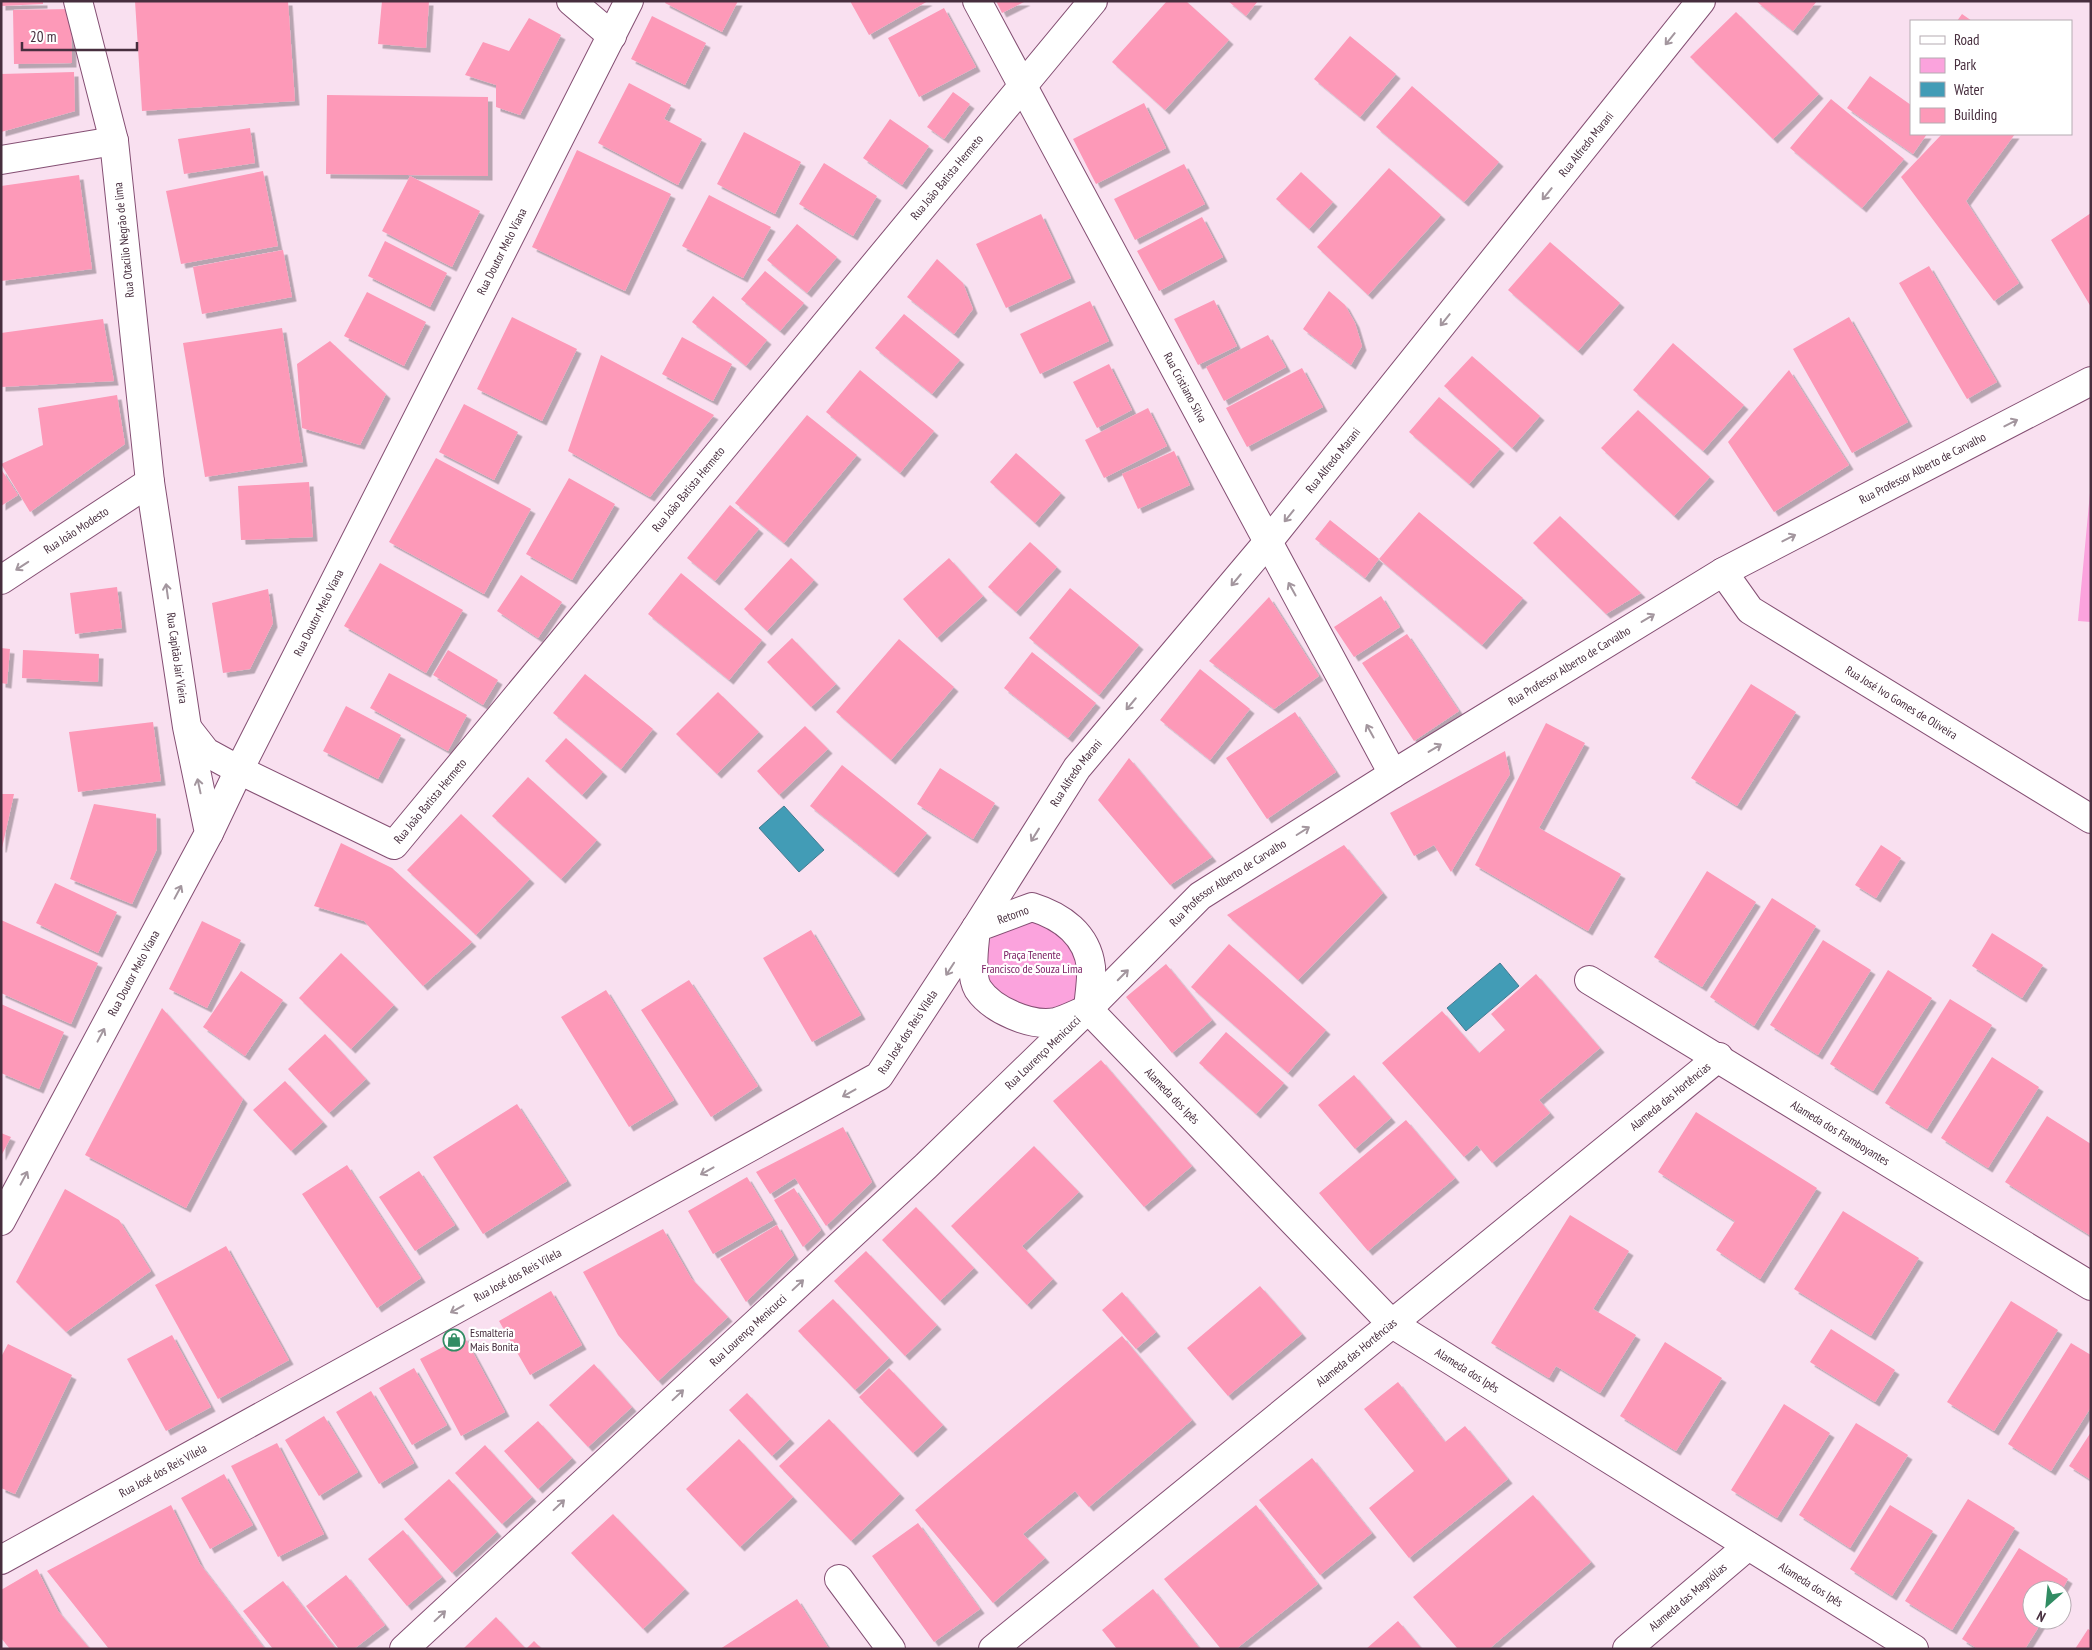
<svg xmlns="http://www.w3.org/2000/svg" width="2092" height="1650" viewBox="0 0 2092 1650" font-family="'PT Sans Narrow',sans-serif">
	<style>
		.green { fill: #fba3dd }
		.water { fill: #429cb6; stroke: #447b92 }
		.building { fill: #fd99b8; filter: url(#shadow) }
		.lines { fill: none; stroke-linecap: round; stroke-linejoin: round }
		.minor-casing { stroke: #844f73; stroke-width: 30 }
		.tertiary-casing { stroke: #844f73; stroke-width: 30 }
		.secondary-casing { stroke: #844f73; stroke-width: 30 }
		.minor { stroke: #fff; stroke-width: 28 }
		.tertiary { stroke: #fff; stroke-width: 28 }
		.secondary { stroke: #fff; stroke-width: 28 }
		.oneway { stroke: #a3969e }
		.labels { text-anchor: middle; stroke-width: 4.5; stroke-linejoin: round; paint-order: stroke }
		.street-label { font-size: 12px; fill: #472e3e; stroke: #fff }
		.park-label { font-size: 12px; fill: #77195f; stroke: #fff }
		.poi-label { font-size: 12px; fill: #472e3e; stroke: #fff; text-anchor: start }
	</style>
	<defs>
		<filter id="shadow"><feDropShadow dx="4.5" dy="4.5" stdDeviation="0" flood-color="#0004"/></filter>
	</defs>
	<rect width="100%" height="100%" fill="#f9e0f0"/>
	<path class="green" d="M2091 482V622L2078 621Z
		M1038 914 1071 937 1082 977 1073 1004 1042 1009 1010 1004 982 982 980 949 999 931Z"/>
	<path class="water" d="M784 806 824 850 799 872 759 828Z
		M1500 963 1519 986 1466 1031 1447 1008Z"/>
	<path class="building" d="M1 1H43V4L1 6Z
		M135 1H288L295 101 142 111Z
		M382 1H429L426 48 378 44Z
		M666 1H738L722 32 665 3Z
		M850 1H928L869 35Z
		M996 1H1026L1002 13Z
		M1167 1H1186L1229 40 1165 110 1112 62Z
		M1228 1H1258L1246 16Z
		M1756 1H1817L1793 31Z
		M944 8 976 67 919 97 888 38Z
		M71 9 72 63 14 64 13 10Z
		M1736 12 1819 94 1773 139 1690 57Z
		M1962 14 1972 21H1957Z
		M652 16 706 43 685 85 631 59Z
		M529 18 561 35 520 115 496 107V85L465 75 483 42 509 51Z
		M1350 36 1396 74 1360 117 1314 79Z
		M74 72 75 111 1 132V74Z
		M1870 76 1911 105V134H1927L1913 154 1847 108Z
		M629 83 671 105 664 119 702 139 678 185 598 143Z
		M1412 86 1499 162 1464 202 1376 127Z
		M953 92 970 104 944 139 927 127Z
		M327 95 488 97V176L326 174Z
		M1831 99 1904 159 1862 208 1790 148Z
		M1144 103 1166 148 1096 184 1073 139Z
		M890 119 929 146 902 185 863 158Z
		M250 128 255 163 184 174 178 139Z
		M744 132 801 162 775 214 717 184Z
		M1942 134H2015L1966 201 2019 283 1994 301 1901 177Z
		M577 150 671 194 625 291 532 247Z
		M824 163 877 196 853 236 799 204Z
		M1184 164 1205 204 1135 240 1114 199Z
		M1389 168 1441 215 1368 295 1317 247Z
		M263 171 278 246 181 264 166 191Z
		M1301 172 1333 202 1309 229 1276 199Z
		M79 175 92 269 1 281V186Z
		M410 176 480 211 452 267 382 231Z
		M709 195 771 227 743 278 682 246Z
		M2091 213V307L2051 240Z
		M1041 214 1071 278 1006 308 976 244Z
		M1202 217 1223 257 1159 291 1137 251Z
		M797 224 837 257 807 293 767 260Z
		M385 241 447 273 430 307 368 276Z
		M1550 242 1620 303 1578 351 1508 290Z
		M283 250 292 297 202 314 193 267Z
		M937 259 963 283 973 309 954 334 907 297Z
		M1929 266 1997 382 1967 399 1899 283Z
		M765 271 804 303 780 331 741 299Z
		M1329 291 1345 305 1355 323 1362 346 1351 365 1303 329Z
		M367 292 426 322 404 366 344 336Z
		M713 296 767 340 746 366 692 322Z
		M1214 300 1237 346 1198 365 1174 319Z
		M1090 301 1109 341 1040 374 1020 334Z
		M904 314 960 360 932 394 875 348Z
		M512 317 577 349 542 421 477 389Z
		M1849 317 1908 422 1852 453 1793 349Z
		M103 319 114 381 1 387V333Z
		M282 328 303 462 205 477 183 343Z
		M1268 335 1286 367 1224 401 1206 367Z
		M682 337 732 364 713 401 662 374Z
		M330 341 386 394 360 445 302 428 297 364Z
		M1673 343 1744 405 1703 451 1633 390Z
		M601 355 714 415 650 497 568 451Z
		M1472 356 1540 416 1512 448 1444 386Z
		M1109 364 1132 410 1097 428 1073 382Z
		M1302 368 1323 407 1247 447 1226 408Z
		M860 370 934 431 900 473 826 412Z
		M1789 370 1849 465 1774 512 1728 442Z
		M117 395 125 444 30 512 1 464 43 445 38 408Z
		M1439 397 1500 449 1469 484 1409 432Z
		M464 404 518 432 494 480 439 452Z
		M1148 408 1167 446 1104 478 1085 440Z
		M1638 410 1710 477 1674 516 1601 448Z
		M807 415 857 455 784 543 735 503Z
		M1174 451 1190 485 1138 509 1122 474Z
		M1016 453 1061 493 1035 523 990 482Z
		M436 458 531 509 484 594 389 542Z
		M1 469 18 495 1 506Z
		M569 478 615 504 572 580 526 554Z
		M309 482 313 537 241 540 238 486Z
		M730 505 759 529 715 581 687 558Z
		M1419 512 1523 598 1482 645 1379 559Z
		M1560 516 1641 593 1606 614 1533 543Z
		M1330 520 1379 559 1365 578 1315 539Z
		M1030 542 1057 567 1016 612 988 587Z
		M791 558 814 580 767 631 744 609Z
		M949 558 983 596 937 638 903 599Z
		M380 563 463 610 426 673 344 626Z
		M681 573 762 640 729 680 648 614Z
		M521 575 562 602 538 638 497 611Z
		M117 587 122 628 75 634 70 593Z
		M1070 588 1139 645 1099 695 1029 638Z
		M268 589 273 623 250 669 223 673 212 603Z
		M1381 596 1400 627 1354 657 1334 627Z
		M1269 597 1319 676 1274 709 1209 661Z
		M1407 634 1459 711 1414 741 1362 663Z
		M792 638 836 684 811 707 767 662Z
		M899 639 954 687 891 760 836 712Z
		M1 648 10 649 7 684 1 683Z
		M23 650 99 654 98 682 22 678Z
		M448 650 498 680 483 705 433 675Z
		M1032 652 1096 703 1068 738 1004 688Z
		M1200 669 1250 709 1210 760 1160 720Z
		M389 673 467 715 448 751 370 708Z
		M585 674 653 729 621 769 553 713Z
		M1751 684 1796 712 1737 806 1691 778Z
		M718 692 759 732 717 774 676 734Z
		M346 706 401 735 378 779 323 751Z
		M1295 712 1336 772 1267 819 1226 758Z
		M153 722 161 781 78 792 69 732Z
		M1546 723 1585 743 1539 828 1621 874 1588 931 1475 865Z
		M805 726 828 749 779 795 757 771Z
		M566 738 603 772 582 795 545 761Z
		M1505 751 1510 774 1451 872 1434 845 1414 856 1390 813Z
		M1129 758 1212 857 1170 885 1098 800Z
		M842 765 927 833 894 873 810 806Z
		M940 768 995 803 973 839 917 804Z
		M528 777 597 840 561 879 492 816Z
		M1 794H14L2 848H1Z
		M94 804 156 814 157 849 132 904 70 879Z
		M461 814 530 879 476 935 407 870Z
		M341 843 392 868 472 942 423 986 364 921 314 906Z
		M1344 845 1383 893 1298 980 1227 915Z
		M1881 845 1901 858 1876 898 1855 885Z
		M1707 871 1756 902 1702 987 1654 957Z
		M55 883 117 912 98 953 36 923Z
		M1772 898 1816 926 1754 1026 1710 997Z
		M1 920 98 963 71 1024 1 993Z
		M202 921 241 940 207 1008 169 989Z
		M811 930 861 1015 812 1042 763 958Z
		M1992 933 2043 965 2022 998 1972 966Z
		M1823 940 1871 970 1818 1055 1770 1025Z
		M1229 944 1326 1030 1288 1073 1191 987Z
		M341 953 394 1005 351 1049 299 998Z
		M1166 964 1212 1020 1172 1053 1126 997Z
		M1888 970 1932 998 1873 1091 1830 1064Z
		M241 971 283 1000 245 1056 203 1027Z
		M1536 974 1600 1048 1539 1100 1550 1113 1492 1163 1477 1145 1464 1157 1382 1063 1442 1011 1479 1053 1505 1030 1491 1014Z
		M689 980 758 1086 711 1117 641 1010Z
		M606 990 674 1100 629 1127 561 1017Z
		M1950 999 1992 1025 1927 1129 1885 1103Z
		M1 1004 64 1032 39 1089 1 1073Z
		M162 1008 243 1099 186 1208 85 1155Z
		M1226 1032 1284 1083 1256 1114 1199 1063Z
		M325 1034 366 1079 329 1113 288 1069Z
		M1992 1057 2039 1087 1988 1168 1941 1138Z
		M1101 1060 1192 1166 1144 1207 1053 1101Z
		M1354 1075 1391 1118 1355 1149 1318 1105Z
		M285 1081 323 1122 291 1151 253 1110Z
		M517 1104 567 1181 483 1234 433 1157Z
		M1696 1112 1817 1188 1760 1279 1716 1250 1735 1221 1658 1172Z
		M2047 1116 2091 1144V1236L2005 1182Z
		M1406 1120 1455 1178 1368 1251 1319 1193Z
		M843 1127 872 1182 826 1226 795 1178 770 1194 756 1172Z
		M1 1133 11 1137 1 1156Z
		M1034 1146 1079 1192 1022 1246 1053 1279 1027 1305 951 1226Z
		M347 1165 421 1278 377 1308 302 1194Z
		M419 1171 455 1225 415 1251 379 1197Z
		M747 1177 773 1220 713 1254 688 1211Z
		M794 1188 821 1230 803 1247 774 1200Z
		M65 1189 119 1220 151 1271 66 1332 16 1282Z
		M916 1207 974 1268 940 1301 882 1240Z
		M1843 1211 1919 1258 1871 1336 1794 1289Z
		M1570 1215 1629 1251 1593 1309 1636 1335 1600 1393 1556 1366 1549 1378 1491 1343Z
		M777 1225 794 1255 746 1302 720 1259Z
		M663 1229 691 1278 728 1317 658 1381 618 1335 583 1272Z
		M226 1246 289 1360 218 1399 155 1285Z
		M866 1251 937 1325 905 1356 834 1281Z
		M1260 1286 1302 1334 1228 1396 1187 1348Z
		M551 1291 582 1345 530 1375 499 1321Z
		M1122 1292 1156 1332 1136 1349 1102 1310Z
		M833 1299 889 1358 855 1390 798 1331Z
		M2011 1301 2058 1330 1994 1431 1947 1402Z
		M1831 1329 1895 1370 1875 1402 1810 1362Z
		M172 1335 211 1407 166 1431 127 1359Z
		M464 1336 505 1412 461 1436 420 1359Z
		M1122 1336 1192 1420 1089 1507 1075 1491 1023 1534 1045 1558 993 1603 915 1510Z
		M1665 1342 1722 1378 1676 1451 1620 1416Z
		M2071 1343 2091 1355V1407L2051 1471 2008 1444Z
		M8 1344 72 1375 15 1494 1 1488V1357Z
		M594 1364 632 1407 588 1447 549 1405Z
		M414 1368 447 1425 412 1445 379 1388Z
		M889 1368 943 1425 913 1453 859 1397Z
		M1398 1382 1445 1442 1465 1426 1508 1479 1409 1558 1369 1508 1414 1471 1364 1409Z
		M371 1391 414 1463 379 1484 336 1412Z
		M747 1393 790 1439 772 1456 729 1410Z
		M1784 1404 1830 1433 1777 1518 1731 1490Z
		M324 1416 358 1472 319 1496 285 1440Z
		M829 1419 900 1494 851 1541 779 1466Z
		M538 1421 572 1458 538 1489 504 1451Z
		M1856 1423 1908 1455 1850 1548 1799 1515Z
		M2091 1432V1480L2069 1466Z
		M739 1439 793 1497 740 1547 686 1489Z
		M277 1443 324 1534 278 1557 231 1466Z
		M485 1445 532 1497 502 1524 455 1473Z
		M1312 1458 1372 1533 1320 1575 1259 1500Z
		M224 1474 253 1525 210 1549 181 1498Z
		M449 1479 497 1532 452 1573 404 1519Z
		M1533 1495 1591 1562 1489 1649H1458L1413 1597Z
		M1968 1499 2015 1528 1952 1630 1905 1601Z
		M171 1505 200 1564 265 1649H109L47 1571Z
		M1256 1505 1318 1584 1236 1649H1221L1164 1579Z
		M1890 1505 1933 1531 1892 1596 1850 1569Z
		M613 1514 685 1589 643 1629 571 1553Z
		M918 1523 980 1609 934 1642 872 1556Z
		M403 1530 442 1577 407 1606 368 1559Z
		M2019 1548 2068 1579 2062 1590H2032V1620H2043L2025 1649H1978L1962 1639Z
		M37 1569 58 1611 90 1649H10L1 1638V1590Z
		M346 1575 385 1625 354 1649H339L306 1606Z
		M283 1581 336 1649H273L243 1611Z
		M1153 1589 1200 1649H1117L1102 1630Z
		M797 1599 829 1649H720Z
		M496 1617 526 1649H463Z
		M1398 1621 1422 1649H1366Z
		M2088 1629 2091 1631V1649H2075Z
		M534 1641 542 1649H526Z"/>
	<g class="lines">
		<g class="minor-casing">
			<g id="minor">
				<path d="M571 1 612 36"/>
				<path id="s1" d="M977 1 1393 774"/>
				<path d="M1 160 114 141"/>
				<path id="s2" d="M1723 572 1750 610 2091 819"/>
				<path id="s3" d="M239 770 394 845 1093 1"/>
				<path d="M1032 907C1061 916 1087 934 1091 967 1092 980 1089 996 1088 1009 1078 1013 1067 1019 1056 1022 1031 1027 992 1010 978 989 969 974 975 944 976 928Z"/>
				<path id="s4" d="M1589 980 2091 1286"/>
				<path id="s5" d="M1088 1009 1391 1323 1914 1649"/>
				<path d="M839 1579 891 1649"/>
				<path id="s6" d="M993 1649 1719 1057"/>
				<path id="s7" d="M1627 1649 1748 1546"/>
			</g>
		</g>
		<g class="tertiary-casing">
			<g id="tertiary">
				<path id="s8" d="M209 833 239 770 629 1"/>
			</g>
		</g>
		<g class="secondary-casing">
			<g id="secondary">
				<path id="s9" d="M1 580 150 482"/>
				<path d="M188 729 206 752 239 770"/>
				<path id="s10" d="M1 1221 209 833 187 727 150 482 114 141 78 1"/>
				<path id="s11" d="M1 1560 879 1076 976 928 1077 768 1267 543 1701 1"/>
				<path id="s12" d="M404 1649 926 1166 1088 1009 1200 896 1393 774 1723 572 2091 381"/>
			</g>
		</g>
		<use href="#minor" class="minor"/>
		<use href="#tertiary" class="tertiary"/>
		<use href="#secondary" class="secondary"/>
	</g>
	<defs><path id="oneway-shaft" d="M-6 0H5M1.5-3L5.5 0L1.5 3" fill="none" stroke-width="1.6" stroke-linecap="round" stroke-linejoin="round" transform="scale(1.25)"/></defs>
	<g class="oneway">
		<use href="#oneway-shaft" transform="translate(1670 39) rotate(129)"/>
		<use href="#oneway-shaft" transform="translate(1547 194) rotate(129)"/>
		<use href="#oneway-shaft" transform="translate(1445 320) rotate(129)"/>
		<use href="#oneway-shaft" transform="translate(2011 423) rotate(-27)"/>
		<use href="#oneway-shaft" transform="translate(1289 516) rotate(129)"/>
		<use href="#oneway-shaft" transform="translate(1789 538) rotate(-27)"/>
		<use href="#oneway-shaft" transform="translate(22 566) rotate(147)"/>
		<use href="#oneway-shaft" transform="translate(1236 580) rotate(130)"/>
		<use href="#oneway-shaft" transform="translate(1292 589) rotate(-119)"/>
		<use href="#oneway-shaft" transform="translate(167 591) rotate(-98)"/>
		<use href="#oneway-shaft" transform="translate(1648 618) rotate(-31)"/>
		<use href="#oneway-shaft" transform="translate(1131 704) rotate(130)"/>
		<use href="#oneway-shaft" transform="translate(1370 731) rotate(-119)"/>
		<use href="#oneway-shaft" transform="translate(1435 748) rotate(-31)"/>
		<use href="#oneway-shaft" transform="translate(199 786) rotate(-102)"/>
		<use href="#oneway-shaft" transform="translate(1303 831) rotate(-32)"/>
		<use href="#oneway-shaft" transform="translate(1035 835) rotate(122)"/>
		<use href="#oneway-shaft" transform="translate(178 892) rotate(-62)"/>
		<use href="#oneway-shaft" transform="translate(950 969) rotate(123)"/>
		<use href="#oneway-shaft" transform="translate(1123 975) rotate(-45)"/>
		<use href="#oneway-shaft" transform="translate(101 1035) rotate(-62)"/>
		<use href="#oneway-shaft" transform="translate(849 1093) rotate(151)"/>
		<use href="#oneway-shaft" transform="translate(707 1171) rotate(151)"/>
		<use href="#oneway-shaft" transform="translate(24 1178) rotate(-62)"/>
		<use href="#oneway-shaft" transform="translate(798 1285) rotate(-43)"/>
		<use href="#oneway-shaft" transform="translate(457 1309) rotate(151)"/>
		<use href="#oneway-shaft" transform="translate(678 1395) rotate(-43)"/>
		<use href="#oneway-shaft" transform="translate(559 1505) rotate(-43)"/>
		<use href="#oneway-shaft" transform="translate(440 1616) rotate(-43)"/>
	</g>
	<defs>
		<g id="shop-ring" transform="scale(1.125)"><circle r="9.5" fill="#fff" stroke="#318c63" stroke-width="1.5"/><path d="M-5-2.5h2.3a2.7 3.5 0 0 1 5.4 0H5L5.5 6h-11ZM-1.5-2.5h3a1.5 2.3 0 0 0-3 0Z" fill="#318c63"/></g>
	</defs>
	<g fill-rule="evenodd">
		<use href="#shop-ring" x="454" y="1340"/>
	</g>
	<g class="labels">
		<g class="street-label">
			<text dy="4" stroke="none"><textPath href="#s11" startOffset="2174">Rua Alfredo Marani</textPath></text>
			<text dy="4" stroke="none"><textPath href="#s3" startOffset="1039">Rua João Batista Hermeto</textPath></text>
			<text transform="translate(124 240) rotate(-96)" y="4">Rua Otacílio Negrão de lima</text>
			<text dy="4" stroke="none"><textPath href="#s8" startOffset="651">Rua Doutor Melo Viana</textPath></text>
			<text dy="4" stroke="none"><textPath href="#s1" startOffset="439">Rua Cristiano Silva</textPath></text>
			<text dy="4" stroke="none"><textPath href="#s11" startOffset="1769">Rua Alfredo Marani</textPath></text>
			<text dy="4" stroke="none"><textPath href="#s12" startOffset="1936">Rua Professor Alberto de Carvalho</textPath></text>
			<text dy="4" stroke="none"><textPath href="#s3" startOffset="634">Rua João Batista Hermeto</textPath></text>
			<text dy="4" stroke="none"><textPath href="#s9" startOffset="90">Rua João Modesto</textPath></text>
			<text dy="4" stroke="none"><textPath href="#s8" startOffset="246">Rua Doutor Melo Viana</textPath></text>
			<text transform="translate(177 658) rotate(82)" y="4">Rua Capitão Jair Vieira</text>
			<text dy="4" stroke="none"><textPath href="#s12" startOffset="1531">Rua Professor Alberto de Carvalho</textPath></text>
			<text dy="4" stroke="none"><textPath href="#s2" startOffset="224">Rua José Ivo Gomes de Oliveira</textPath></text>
			<text dy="4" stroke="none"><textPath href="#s11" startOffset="1364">Rua Alfredo Marani</textPath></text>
			<text dy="4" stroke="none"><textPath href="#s3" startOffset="229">Rua João Batista Hermeto</textPath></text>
			<text dy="4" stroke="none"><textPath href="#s12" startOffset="1126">Rua Professor Alberto de Carvalho</textPath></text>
			<text transform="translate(1013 915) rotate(-20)" y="4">Retorno</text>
			<text dy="4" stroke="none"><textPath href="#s10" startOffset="281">Rua Doutor Melo Viana</textPath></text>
			<text dy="4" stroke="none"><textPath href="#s11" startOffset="1055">Rua José dos Reis Vilela</textPath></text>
			<text dy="4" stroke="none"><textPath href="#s12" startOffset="874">Rua Lourenço Menicucci</textPath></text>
			<text dy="4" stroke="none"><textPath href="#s5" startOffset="121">Alameda dos Ipês</textPath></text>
			<text dy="4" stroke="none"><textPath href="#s6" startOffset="874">Alameda das Hortências</textPath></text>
			<text dy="4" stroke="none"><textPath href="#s4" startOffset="294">Alameda dos Flamboyantes</textPath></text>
			<text dy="4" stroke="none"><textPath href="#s11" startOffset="590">Rua José dos Reis Vilela</textPath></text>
			<text dy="4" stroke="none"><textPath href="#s12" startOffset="469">Rua Lourenço Menicucci</textPath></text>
			<text dy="4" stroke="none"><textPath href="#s6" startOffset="469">Alameda das Hortências</textPath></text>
			<text dy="4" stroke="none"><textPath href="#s5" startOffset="526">Alameda dos Ipês</textPath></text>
			<text dy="4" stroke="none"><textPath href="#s11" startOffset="185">Rua José dos Reis Vilela</textPath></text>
			<text dy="4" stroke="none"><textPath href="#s5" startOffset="931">Alameda dos Ipês</textPath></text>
			<text dy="4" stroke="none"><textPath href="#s7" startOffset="80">Alameda das Magnólias</textPath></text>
		</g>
		<g class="park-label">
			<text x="1032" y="959">Praça Tenente<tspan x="1032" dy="14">Francisco de Souza Lima</tspan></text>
		</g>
		<g class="poi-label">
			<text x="470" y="1337">Esmalteria<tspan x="470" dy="14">Mais Bonita</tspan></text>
		</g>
	</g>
	<rect width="2092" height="1650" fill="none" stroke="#472e3e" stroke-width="5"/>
	<rect x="1910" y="20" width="162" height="115" fill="#ffffff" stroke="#b5abb2"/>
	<rect x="1920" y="36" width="25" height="8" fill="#ffffff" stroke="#b5abb2"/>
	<text x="1954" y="45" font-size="15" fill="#472e3e">Road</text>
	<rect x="1920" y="58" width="25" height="15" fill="#fba3dd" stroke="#b5abb2"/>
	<text x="1954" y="70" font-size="15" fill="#472e3e">Park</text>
	<rect x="1920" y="82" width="25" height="15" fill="#429cb6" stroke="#b5abb2"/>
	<text x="1954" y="95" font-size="15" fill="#472e3e">Water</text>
	<rect x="1920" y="108" width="25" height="15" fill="#fd99b8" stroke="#b5abb2"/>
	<text x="1954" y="120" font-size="15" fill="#472e3e">Building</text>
	<g transform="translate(2047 1605) rotate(207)"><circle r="24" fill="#ffffff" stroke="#b5abb2"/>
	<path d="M0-4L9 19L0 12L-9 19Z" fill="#318c63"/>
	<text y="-8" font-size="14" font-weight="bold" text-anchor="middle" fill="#472e3e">N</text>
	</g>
	<path d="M22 42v8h115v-8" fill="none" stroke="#472e3e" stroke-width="2.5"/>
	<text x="30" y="42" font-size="15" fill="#472e3e" stroke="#ffffff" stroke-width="4" paint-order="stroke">20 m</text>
</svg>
